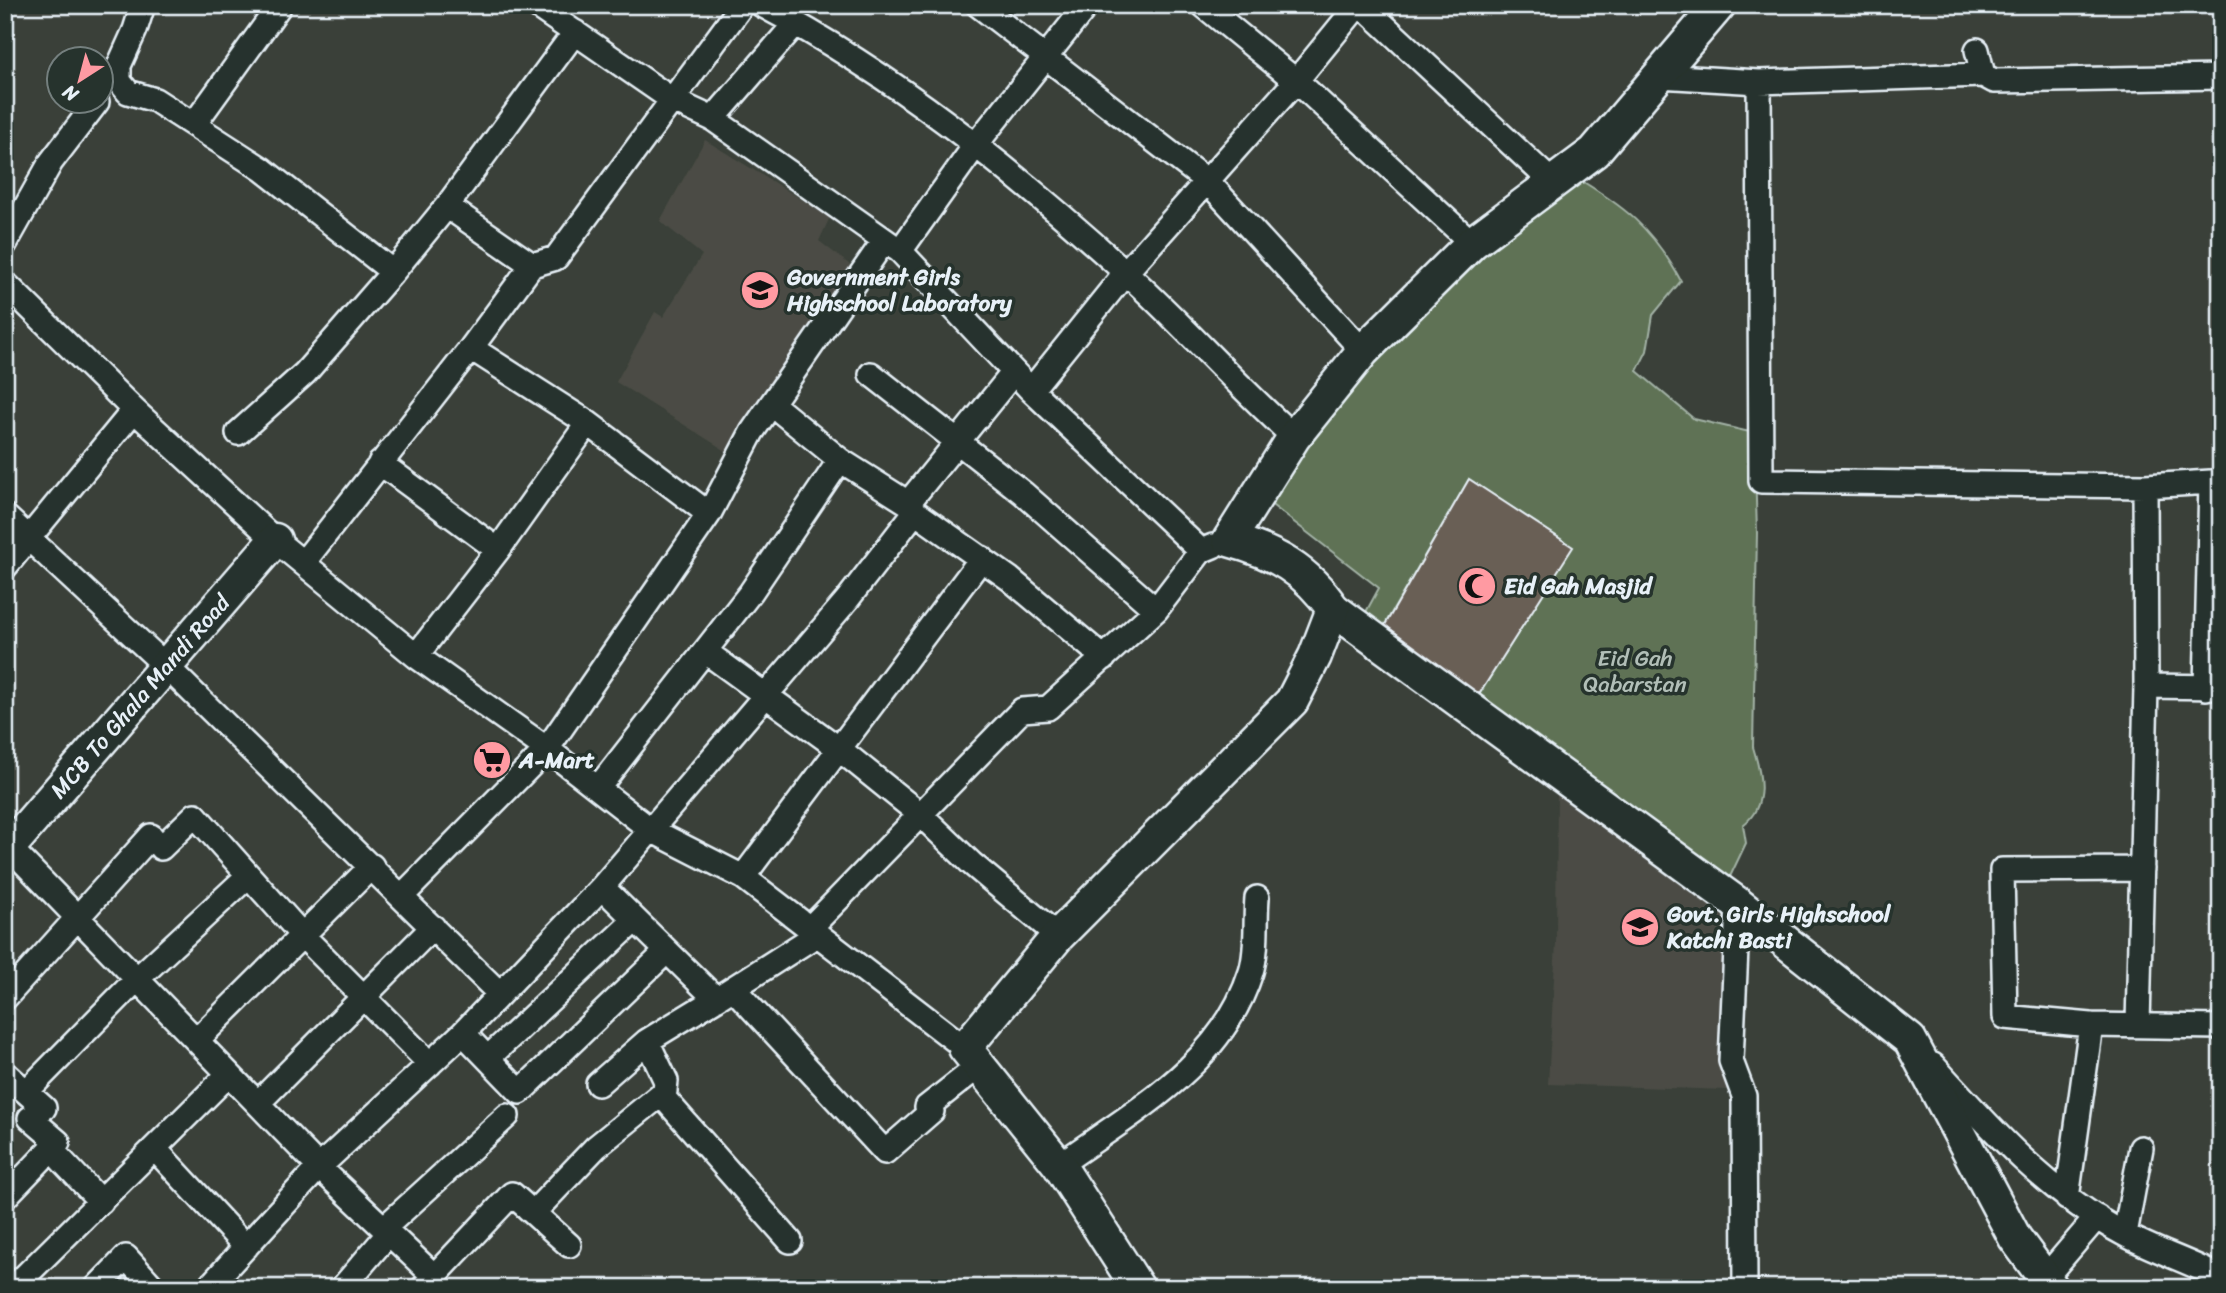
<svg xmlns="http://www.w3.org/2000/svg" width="2226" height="1293" viewBox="0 0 2226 1293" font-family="Sriracha,sans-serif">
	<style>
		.built { fill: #4b4c45 }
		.green { fill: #5e7255; stroke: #a3b2a6; stroke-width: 2 }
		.building { fill: #695e54; stroke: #e8f1f8; stroke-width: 2 }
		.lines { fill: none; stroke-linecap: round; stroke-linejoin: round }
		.street-casing { stroke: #e8f1f8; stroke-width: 28 }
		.secondary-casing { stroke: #e8f1f8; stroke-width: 37 }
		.street { stroke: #26332d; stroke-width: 23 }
		.secondary { stroke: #26332d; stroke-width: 32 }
		.labels { text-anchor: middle; stroke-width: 7; stroke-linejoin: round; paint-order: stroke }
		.poi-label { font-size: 23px; font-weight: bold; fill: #e8f1f8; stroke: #26332d; text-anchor: start }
		.park-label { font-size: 23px; fill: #b1beb7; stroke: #26332d }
		.street-label { font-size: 23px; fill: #e8f1f8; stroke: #26332d }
	</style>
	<rect width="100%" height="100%" fill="#3a4039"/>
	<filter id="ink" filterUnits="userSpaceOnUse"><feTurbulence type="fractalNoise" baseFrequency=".0143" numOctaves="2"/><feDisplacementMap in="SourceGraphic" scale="14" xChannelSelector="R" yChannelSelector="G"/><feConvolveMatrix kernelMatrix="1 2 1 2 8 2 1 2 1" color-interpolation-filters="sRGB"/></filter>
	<g filter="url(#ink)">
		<path class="built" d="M705 140 830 217 819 241 854 268 734 456 616 382 655 312 663 317 702 255 660 221Z
			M1557 791 1724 911 1728 1090 1548 1084 1556 943Z"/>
		<path class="green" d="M1572 175C1624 206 1652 227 1681 281L1653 315 1647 351 1637 371 1694 419 1754 433 1757 533 1753 747C1761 773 1769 805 1743 825L1746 843 1727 883 1474 703 1572 547 1469 479 1378 636 1360 623 1379 588 1268 502 1296 442 1377 346Z"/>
		<path class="building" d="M1469 479 1573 547 1478 696 1385 625Z"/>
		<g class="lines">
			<g class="street-casing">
				<path id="street" d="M535 5 674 101 713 119 900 251 1031 390 1201 551
					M762 5C895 75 1014 171 1124 271 1183 324 1235 384 1294 437
					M978 5 1208 182 1363 351
					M1203 5 1301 85 1472 243
					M1362 5 1553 183
					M1977 50 1983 75
					M119 67V81L128 92 155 100 262 169 393 272 447 206
					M1659 76 1759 82 1983 75 1994 81 2221 77
					M113 79 135 30 143 5
					M1759 82 1761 481 2145 486 2146 686 2138 1025
					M713 119 796 23
					M195 123 280 5
					M5 244 51 162 97 102
					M900 251 977 143 1087 5
					M532 265 447 206 575 32
					M5 283 134 410 275 540 416 656 547 749 651 830 743 877 965 1048
					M471 348 588 423 709 514
					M871 374 1023 493 1156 610
					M1031 390 1126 272 1296 81 1358 5
					M773 405 840 460 908 503 915 512 1010 579 1104 658
					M238 433 305 373 393 272
					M380 463 498 550
					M2145 486 2211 482 2206 688
					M908 503 1014 372
					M5 516 167 667 500 994
					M303 563 471 348 532 265 556 258 742 5
					M5 567 134 410
					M706 652 838 748 921 815 972 864 1058 936
					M416 656 498 550 588 423
					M2146 686 2221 687
					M598 788 751 592 840 460
					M9 847 319 1167 433 1275
					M2142 869 2002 870 2005 1017 2091 1025 2221 1027
					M743 877 982 558
					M602 887 716 999 818 934
					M402 896 547 749 709 514 752 432 884 241
					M1738 904 1731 1061 1744 1096 1745 1288
					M810 928 1022 710 1048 708 1156 610 1201 551 1213 546
					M733 988 885 1152 932 1111 927 1107 979 1066
					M5 998 151 836 161 848 195 815 302 935 430 1064
					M716 999 647 1041 666 1081 664 1098 790 1241
					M463 1033 520 1092 667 951
					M197 1040 372 866
					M488 1058 635 920
					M1933 1065C1990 1128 2048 1193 2124 1234 2155 1251 2189 1261 2221 1278
					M5 1073 44 1108 30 1118 58 1142 5 1197
					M598 1084 647 1041
					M27 1091 138 978 248 876
					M258 1103 433 927
					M51 1149 101 1202
					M155 1149 246 1247
					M1059 1165C1133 1112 1222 1065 1251 972 1258 950 1255 921 1257 898
					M2067 1198 2091 1025
					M534 1212 596 1147 665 1091
					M384 1228 507 1116
					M2125 1234 2141 1148
					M2045 1278 2097 1217
					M13 1288 229 1074
					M96 1288 126 1257 154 1288
					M208 1288 319 1167 463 1033 602 887 847 600 915 512
					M342 1288 389 1233
					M423 1288 512 1194 569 1245"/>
			</g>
			<g class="secondary-casing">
				<g id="secondary">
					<path d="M1333 609 1738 904 1910 1040 2015 1238 2052 1288"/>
					<path id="s1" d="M5 852 275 540"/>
					<path d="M1138 1288 1059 1165 965 1048 1058 936 1292 701 1315 656 1333 609C1307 570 1274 552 1229 540L1294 437 1363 351 1472 243 1594 152 1719 5"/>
				</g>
			</g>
			<use href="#street" class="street"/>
			<use href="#secondary" class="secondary"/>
		</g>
	</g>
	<defs>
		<g id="school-disc" transform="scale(2.0125)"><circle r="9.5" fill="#ff9aa2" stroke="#26332d"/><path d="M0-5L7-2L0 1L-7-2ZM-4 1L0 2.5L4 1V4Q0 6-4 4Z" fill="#111"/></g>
		<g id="mosque-disc" transform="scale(2.0125)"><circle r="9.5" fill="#ff9aa2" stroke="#26332d"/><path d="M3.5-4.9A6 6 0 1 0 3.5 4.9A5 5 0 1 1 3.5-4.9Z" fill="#111"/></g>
		<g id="supermarket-disc" transform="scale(2.0125)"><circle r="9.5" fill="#ff9aa2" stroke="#26332d"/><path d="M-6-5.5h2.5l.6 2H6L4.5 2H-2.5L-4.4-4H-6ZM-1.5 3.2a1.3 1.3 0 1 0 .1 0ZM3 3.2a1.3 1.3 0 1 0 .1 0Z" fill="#111"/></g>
	</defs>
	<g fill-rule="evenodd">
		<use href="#school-disc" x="760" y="290"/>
		<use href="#mosque-disc" x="1477" y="586"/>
		<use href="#supermarket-disc" x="492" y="760"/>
		<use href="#school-disc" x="1640" y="927"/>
	</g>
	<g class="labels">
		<g class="poi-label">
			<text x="787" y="285">Government Girls<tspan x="787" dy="26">Highschool Laboratory</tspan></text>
			<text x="1504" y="594">Eid Gah Masjid</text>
			<text x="519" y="768">A-Mart</text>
			<text x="1667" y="922">Govt. Girls Highschool<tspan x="1667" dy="26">Katchi Basti</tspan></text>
		</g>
		<g class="park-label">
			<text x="1635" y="666">Eid Gah<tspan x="1635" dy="26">Qabarstan</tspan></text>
		</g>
		<g class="street-label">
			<text dy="8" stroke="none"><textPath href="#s1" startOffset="206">MCB To Ghala Mandi Road</textPath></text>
		</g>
	</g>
	<rect width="2226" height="1293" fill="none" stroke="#26332d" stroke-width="28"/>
	<rect x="14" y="14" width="2198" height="1265" fill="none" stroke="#e8f1f8" stroke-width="2.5" filter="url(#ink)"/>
	<g transform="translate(80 80) rotate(216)"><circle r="33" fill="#26332d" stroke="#747f7e" stroke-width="2"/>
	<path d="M0-5L12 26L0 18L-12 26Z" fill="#ff9aa2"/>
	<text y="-10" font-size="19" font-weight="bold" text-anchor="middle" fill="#e8f1f8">N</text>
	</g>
</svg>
